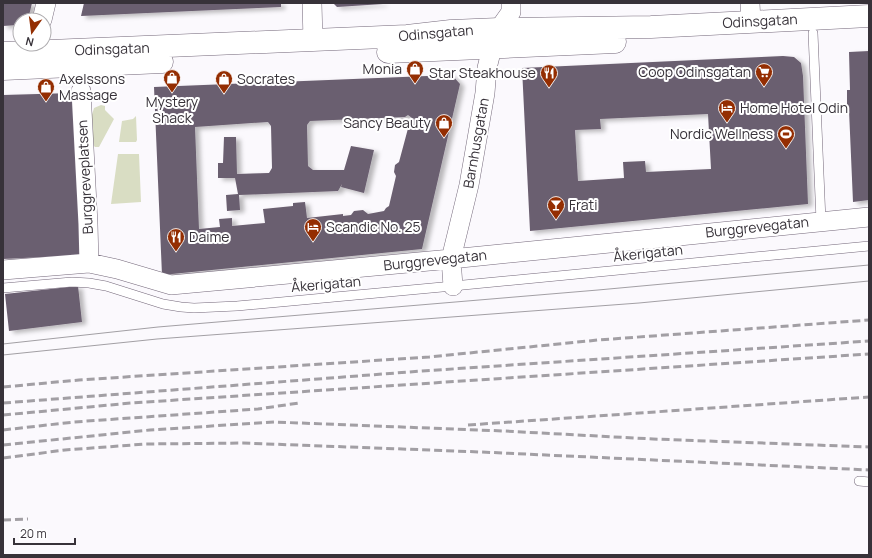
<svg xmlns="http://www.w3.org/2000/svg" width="872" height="558" viewBox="0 0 872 558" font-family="Manrope,sans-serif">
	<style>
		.green { fill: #d9ddc3 }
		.building { fill: #6b5f70; fill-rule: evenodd; filter: url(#shadow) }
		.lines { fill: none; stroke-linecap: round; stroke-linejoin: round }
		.lane-casing { stroke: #74687a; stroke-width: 10 }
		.street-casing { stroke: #74687a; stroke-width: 20 }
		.secondary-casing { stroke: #74687a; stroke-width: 23 }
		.lane { stroke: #fff; stroke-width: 9 }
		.street { stroke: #fff; stroke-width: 19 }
		.secondary { stroke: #fff; stroke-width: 22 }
		.tram { stroke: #a29fa4; stroke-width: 1 }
		.rail { stroke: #a29fa4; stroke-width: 3; stroke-dasharray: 8 4; stroke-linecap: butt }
		.labels { text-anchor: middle; stroke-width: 4; stroke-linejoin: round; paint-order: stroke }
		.street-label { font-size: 14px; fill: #373239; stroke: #fff }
		.poi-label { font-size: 14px; fill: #373239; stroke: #fff; text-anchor: start }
	</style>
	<defs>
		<filter id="shadow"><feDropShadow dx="4.5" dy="2.5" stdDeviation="2" flood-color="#0004"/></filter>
	</defs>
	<rect width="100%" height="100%" fill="#fbf9fd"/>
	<path class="green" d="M101 105 105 106V110L114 119 99 147H95L93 145 91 118 94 108Z
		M136 116 137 140 136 142H119L122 121 133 119Z
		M118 154H139L141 202 111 204Z"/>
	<path class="building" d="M3 3H32L28 20H20V24L17 25 3 26Z
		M84 3H281V7L81 16Z
		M333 3H383V4L337 7Z
		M869 51V200L853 202 849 110H847V90H850L849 52Z
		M783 56 794 57 801 63 803 76 808 204 530 231 522 68ZM708 114 711 169 646 172 645 161 623 162 624 178 578 181 575 130 601 129 600 119Z
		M452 75 460 84 422 249 162 275 154 87ZM408 115 412 118 410 121 399 162 395 165 394 172 396 176 389 206 386 208 384 211 368 214 363 210 354 211 351 215 343 216V214L307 218 305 202 293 203V206L263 209 265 223 232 226V218L219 219 220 227 199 229 195 127 268 122 271 126 272 168 269 173 237 174 236 137H224L223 163H218V178H235L238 194 226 195 227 211 240 210 239 195 338 191 342 184 341 187 364 193 374 150 351 146 344 170H313L308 166 307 125 310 121 405 117Z
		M73 93 83 255 3 259V95Z
		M78 286 82 322 9 331 5 294Z"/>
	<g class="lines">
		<g class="lane-casing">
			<path id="lane" d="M813 33 821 221
				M3 288 72 282 89 283 106 286 163 304 181 307 194 308 237 306 453 286 869 246
				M859 481 869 482"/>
		</g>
		<g class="street-casing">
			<path id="street" d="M312 3 313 41
				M750 3 751 22
				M42 20 46 3
				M81 91 88 224 89 263
				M3 270 89 263 117 269 171 285 451 259 869 217
				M453 286 451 259 469 185 485 93 487 68 492 48 499 29 511 12V3"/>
		</g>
		<g class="secondary-casing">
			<path id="secondary" d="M388 52 615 42
				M3 53 407 36 451 31 499 29 651 27 869 16
				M3 69 162 62"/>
		</g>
		<use href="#lane" class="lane"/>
		<use href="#street" class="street"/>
		<use href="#secondary" class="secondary"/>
		<path class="tram" d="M3 344 158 327 598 290 869 265
			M3 355 157 339 639 303 869 281"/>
		<path class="rail" d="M3 387 79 380 429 357 598 340 869 320
			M3 403 422 371 869 341
			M3 415 131 403 869 354
			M468 425 869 397
			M3 430 74 422 258 409 299 403
			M3 445 150 430 274 422 504 431 653 439 869 447
			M3 458 65 450 146 444 243 443 481 452 869 470
			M3 520 28 519"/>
	</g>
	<defs>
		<g id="shop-pin" transform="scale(0.9)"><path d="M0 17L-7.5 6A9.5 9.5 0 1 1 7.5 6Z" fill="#942e02" stroke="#fff"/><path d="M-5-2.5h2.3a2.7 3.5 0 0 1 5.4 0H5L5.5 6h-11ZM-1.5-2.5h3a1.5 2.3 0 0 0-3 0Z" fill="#fff"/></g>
		<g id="supermarket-pin" transform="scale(0.9)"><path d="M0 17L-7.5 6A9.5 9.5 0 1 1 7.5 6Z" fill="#942e02" stroke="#fff"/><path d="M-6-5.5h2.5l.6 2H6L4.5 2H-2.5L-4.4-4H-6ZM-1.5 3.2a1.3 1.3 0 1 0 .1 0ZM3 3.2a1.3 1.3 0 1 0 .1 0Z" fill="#fff"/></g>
		<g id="restaurant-pin" transform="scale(0.9)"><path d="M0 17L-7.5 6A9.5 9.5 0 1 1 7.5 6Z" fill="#942e02" stroke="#fff"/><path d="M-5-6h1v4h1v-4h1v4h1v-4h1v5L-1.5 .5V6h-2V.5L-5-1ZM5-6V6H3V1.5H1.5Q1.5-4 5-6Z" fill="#fff"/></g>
		<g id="hotel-pin" transform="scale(0.9)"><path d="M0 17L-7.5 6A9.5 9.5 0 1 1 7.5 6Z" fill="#942e02" stroke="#fff"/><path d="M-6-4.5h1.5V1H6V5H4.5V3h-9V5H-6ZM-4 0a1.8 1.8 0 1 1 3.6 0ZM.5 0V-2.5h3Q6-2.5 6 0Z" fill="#fff"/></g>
		<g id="stadium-pin" transform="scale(0.9)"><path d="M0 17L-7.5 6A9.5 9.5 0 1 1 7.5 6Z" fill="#942e02" stroke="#fff"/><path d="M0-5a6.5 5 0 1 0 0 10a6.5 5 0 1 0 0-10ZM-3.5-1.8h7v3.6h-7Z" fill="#fff"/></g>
		<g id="bar-pin" transform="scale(0.9)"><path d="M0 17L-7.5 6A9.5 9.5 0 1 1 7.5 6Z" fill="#942e02" stroke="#fff"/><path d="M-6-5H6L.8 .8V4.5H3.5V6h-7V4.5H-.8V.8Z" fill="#fff"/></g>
	</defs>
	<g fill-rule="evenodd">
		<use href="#shop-pin" x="415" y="69"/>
		<use href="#supermarket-pin" x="764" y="72"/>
		<use href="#restaurant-pin" x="549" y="73"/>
		<use href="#shop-pin" x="172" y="78"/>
		<use href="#shop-pin" x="224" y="79"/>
		<use href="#shop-pin" x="46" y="87"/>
		<use href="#hotel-pin" x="727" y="108"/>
		<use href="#shop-pin" x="444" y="123"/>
		<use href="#stadium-pin" x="786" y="134"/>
		<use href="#bar-pin" x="556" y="205"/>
		<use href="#hotel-pin" x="313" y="227"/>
		<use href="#restaurant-pin" x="176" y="237"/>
	</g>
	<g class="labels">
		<g class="street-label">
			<text transform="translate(760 21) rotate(-3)" y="5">Odinsgatan</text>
			<text transform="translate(436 33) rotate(-5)" y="5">Odinsgatan</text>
			<text transform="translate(112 49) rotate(-2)" y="5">Odinsgatan</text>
			<text transform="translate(476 143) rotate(-80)" y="5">Barnhusgatan</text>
			<text transform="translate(85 177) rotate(-93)" y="5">Burggreveplatsen</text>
			<text transform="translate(757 227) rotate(-6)" y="5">Burggrevegatan</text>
			<text transform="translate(648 253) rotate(-6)" y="5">Åkerigatan</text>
			<text transform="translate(435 260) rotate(-6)" y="5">Burggrevegatan</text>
			<text transform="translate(326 284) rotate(-5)" y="5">Åkerigatan</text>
		</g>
		<g class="poi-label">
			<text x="402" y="74" text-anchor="end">Monia</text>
			<text x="751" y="77" text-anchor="end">Coop Odinsgatan</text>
			<text x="536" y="78" text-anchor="end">Star Steakhouse</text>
			<text x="59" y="84">Axelssons<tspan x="59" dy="16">Massage</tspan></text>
			<text x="237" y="84">Socrates</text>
			<text x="172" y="107" text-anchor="middle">Mystery<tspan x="172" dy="16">Shack</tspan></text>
			<text x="740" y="113">Home Hotel Odin</text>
			<text x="431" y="128" text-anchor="end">Sancy Beauty</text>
			<text x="773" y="139" text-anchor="end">Nordic Wellness</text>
			<text x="569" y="210">Frati</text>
			<text x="326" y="232">Scandic No. 25</text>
			<text x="189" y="242">Daime</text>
		</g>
	</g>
	<rect width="872" height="558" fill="none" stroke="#373239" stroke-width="8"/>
	<g transform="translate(32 32) rotate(194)"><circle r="19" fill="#ffffff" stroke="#afadb0"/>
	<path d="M0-3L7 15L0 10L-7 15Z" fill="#942e02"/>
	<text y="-6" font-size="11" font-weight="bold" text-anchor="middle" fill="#373239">N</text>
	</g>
	<path d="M14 538v6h61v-6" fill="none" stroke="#373239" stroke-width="2"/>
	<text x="20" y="538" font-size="12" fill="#373239" stroke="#ffffff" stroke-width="3" paint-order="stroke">20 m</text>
</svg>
